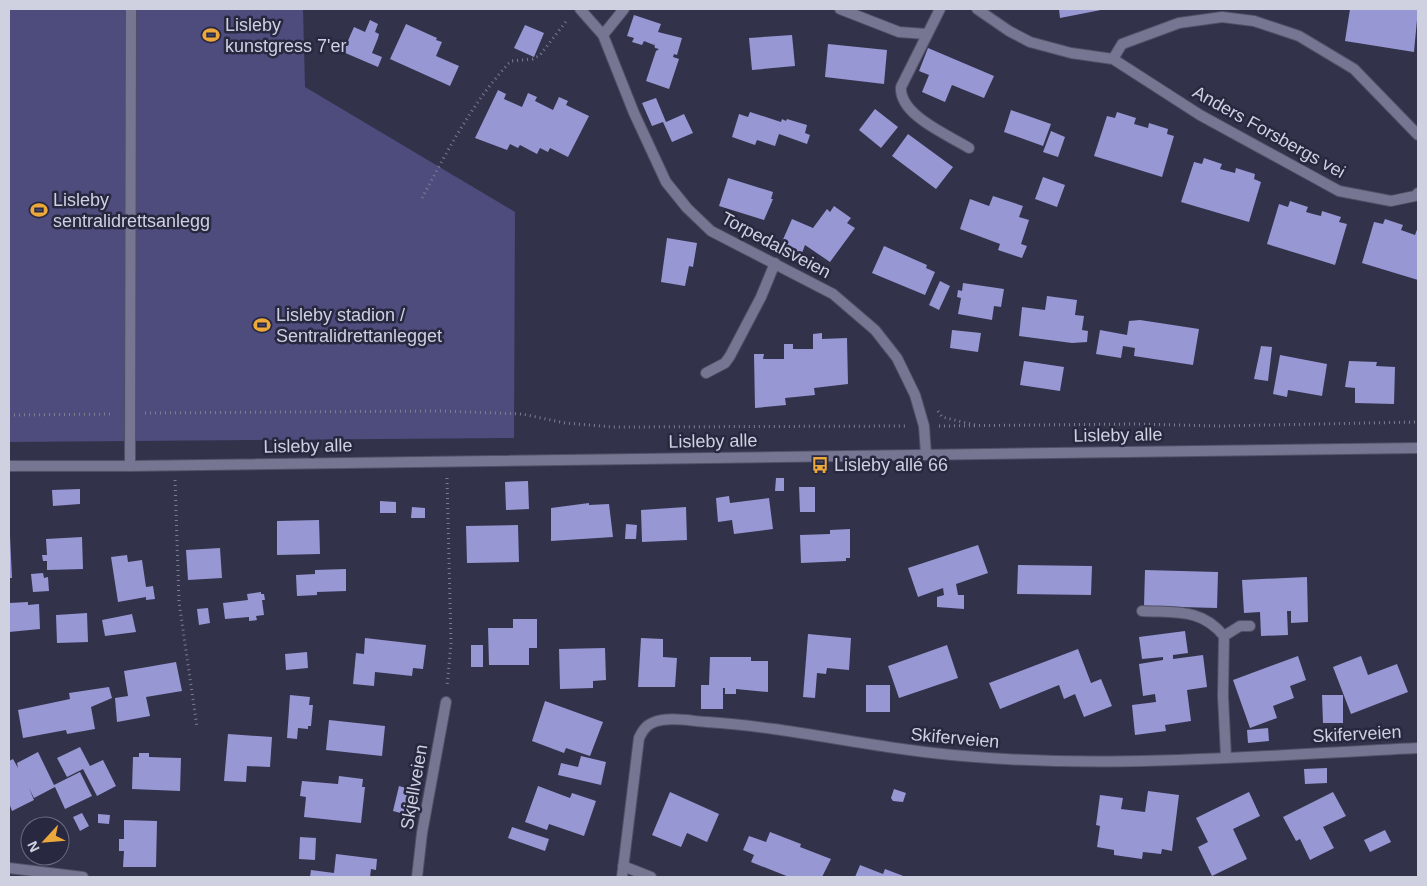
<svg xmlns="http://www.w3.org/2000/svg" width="1427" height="886" viewBox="0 0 1427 886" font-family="Arial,sans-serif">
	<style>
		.green { fill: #4d4c7d }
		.building { fill: #9797d4 }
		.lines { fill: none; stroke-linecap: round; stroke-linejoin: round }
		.service-casing { stroke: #505066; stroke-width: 12 }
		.minor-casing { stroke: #505066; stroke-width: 12 }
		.path { stroke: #7d7d92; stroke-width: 3; stroke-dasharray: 1 4; stroke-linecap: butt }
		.service { stroke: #767693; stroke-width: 10 }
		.minor { stroke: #767693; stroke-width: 10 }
		.labels { text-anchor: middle; stroke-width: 5; stroke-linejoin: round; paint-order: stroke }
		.poi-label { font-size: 18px; fill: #cfd0e0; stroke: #282840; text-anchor: start }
		.street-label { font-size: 18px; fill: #cfd0e0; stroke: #282840 }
	</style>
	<rect width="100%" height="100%" fill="#32324b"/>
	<path class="green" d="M9 9H303L305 87 515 212 514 438 9 442Z"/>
	<path class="building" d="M1059 9H1101V10L1060 18Z
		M1350 9H1418L1414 52 1345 41Z
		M634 15 661 24 658 32 682 38 677 55 674 54 673 57 679 59 669 89 646 81 656 51 659 49 655 48 654 43V45L644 41 642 45 632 42 634 38 627 36Z
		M370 20 378 24 375 32 379 34 378 38 372 53 382 57 378 67 343 52 354 27 365 32Z
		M406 24 437 38 436 40 442 42 436 56 459 66 450 86 390 59Z
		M525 25 544 33 534 57 514 48Z
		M792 35 795 66 752 70 749 38Z
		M828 44 887 50 884 84 825 77Z
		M928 48 994 76 984 98 952 85 945 102 922 92 929 75 919 71Z
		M498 90 506 94 504 99 522 107 528 93 537 97 535 101 553 110 559 97 568 101 566 105 589 116 568 157 550 148 548 152 540 148 537 154 520 145 518 148 510 144 507 150 475 138Z
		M656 98 666 122 684 114 693 133 672 142 663 122 652 126 642 103Z
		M875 109 898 127 881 148 859 130Z
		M1011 110 1051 124 1043 146 1004 132Z
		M750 112 781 122 782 119 786 121 787 119 807 125 805 133 810 135 807 144 779 134 775 146 757 140 755 145 732 137 739 114 748 117Z
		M1117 112 1136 118 1134 124 1148 128 1149 123 1168 129 1167 134 1174 136 1162 177 1094 156 1107 116 1115 118Z
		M1051 131 1065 137 1058 157 1043 152Z
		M908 134 953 167 936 189 892 156Z
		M1204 158 1222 164 1220 169 1235 173 1236 168 1255 174 1254 179 1261 182 1249 222 1181 202 1194 162 1202 164Z
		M1043 177 1065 185 1057 207 1035 199Z
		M728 178 773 192 771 199H773L764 220 719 206Z
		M993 196 1023 206 1019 217 1029 220 1021 244 1027 246 1022 258 998 250 1000 244 960 229 970 199 989 206Z
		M1290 201 1308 207 1306 212 1313 214 1321 216 1322 211 1341 217 1339 222 1347 224 1335 265 1267 244 1279 204 1288 207Z
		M834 206 851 218 847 223 855 228 830 262 805 245 802 253 781 244 792 219 813 228 827 209 830 212Z
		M1385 219 1403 225 1401 230 1415 235 1418 227V280L1362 263 1374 222 1383 224Z
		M667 238 697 243 693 267 689 266 685 286 661 282Z
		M884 246 927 265 926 268 935 272 925 295 872 273Z
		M940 281 950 286 939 310 929 305Z
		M963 283 1004 289 1001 307 994 306 992 320 958 314 961 298 957 297 958 290 962 291Z
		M1047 296 1077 300 1075 315 1084 316 1082 330 1088 331 1087 342 1072 343 1019 336 1022 307 1045 310Z
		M1140 320 1199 329 1193 365 1134 356 1135 348 1123 346 1121 358 1096 354 1100 330 1127 335 1129 321Z
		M952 330 981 333 978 352 950 348Z
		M822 333V339L847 338 848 384 814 388 815 395 785 398 786 405 755 408 754 354H764L763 359H784V344H793V349H813V334Z
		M1261 346 1272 347 1268 381 1254 379Z
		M1280 355 1327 364 1322 396 1288 390 1287 397 1273 394Z
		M1024 361 1064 367 1060 391 1020 385Z
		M1349 361 1377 362 1376 366 1395 367 1394 404 1355 403V388L1345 387Z
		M776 478H784V491H775Z
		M528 481 529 509 506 510 505 482Z
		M799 487H815V512H800Z
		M80 489V504L53 506 52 490Z
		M729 496 730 503 769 498 773 529 734 534 732 520 718 522 716 498Z
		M380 501 396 502V513H380Z
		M589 503V505L609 504 613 537 551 541V508Z
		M412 507 425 508V518H411Z
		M686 507 687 540 642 542 641 510Z
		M319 520 320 554 277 555V521Z
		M626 524 637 525 636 539H625Z
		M518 525 519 562 467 563 466 526Z
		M850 529V558H846V561L801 563 800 535 830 534V530Z
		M9 536H10L12 578H9Z
		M82 537 83 569 47 570V561H43L42 555H47L46 539Z
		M978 545 988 573 956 584 958 595H964V609L937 607V597L944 595 943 588 918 597 908 568Z
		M220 548 222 578 188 580 186 550Z
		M127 555 128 562 142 560 146 587 153 586 155 599 146 600V597L118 602 111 557Z
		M1018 565 1092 566 1091 595 1017 594Z
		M346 569V591L317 592V595L297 596 296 575 315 574V570Z
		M1145 570 1218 572 1217 608 1144 606Z
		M43 573 44 578 48 577 49 591 33 592 31 574Z
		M1307 577 1308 622 1291 623V611H1287L1288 635 1261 636 1260 612 1244 613 1242 580Z
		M261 592V594H264L265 600H262L264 615 256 616 257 620 249 621V617L225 619 223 603 248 600 247 594Z
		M28 602V605L39 604 40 629 9 632V603Z
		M208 608 210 623 199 625 197 609Z
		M87 613 88 642 57 643 56 615Z
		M132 614 136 632 105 636 102 620Z
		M513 619H537V648H529V665H489L488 628H513Z
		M1185 631 1188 653 1173 655V659L1203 655 1207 687 1187 690 1191 721 1165 725 1166 731 1135 735 1132 705 1156 702 1155 694 1143 696 1139 664 1163 660V657L1142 659 1139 637Z
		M808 634 851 638 849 670 827 668 826 674 817 673 815 698 803 697Z
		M365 638 426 645 423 669 413 668 412 676 375 672 374 686 353 684 356 653 364 654Z
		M641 638 663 639V657L677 658 675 687H638Z
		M471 645H483V667H471Z
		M947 645 958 678 899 698 888 666Z
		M605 648 606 680 593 681V688L560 689 559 649Z
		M1078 649 1091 683 1101 679 1112 706 1084 717 1075 694 1064 699 1059 685 1000 709 989 683Z
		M307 652 308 668 286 670 285 654Z
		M1298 656 1306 680 1290 686 1294 698 1273 706 1277 718 1250 728 1233 680Z
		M1361 656 1368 675 1397 664 1408 692 1351 714 1333 667Z
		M710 657H751V661H768V692L736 689V694H725V688H723V709H701V685H709Z
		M176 662 182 691 146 697 150 716 117 722 115 698 128 696 124 671Z
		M866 685H890V712H866Z
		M109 687 112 698 91 707 95 729 67 734 66 730 23 738 18 710 70 699 69 693Z
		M290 695 310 697 309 705H313L311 726H308V729L298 728 297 739 287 738Z
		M1322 695H1343V723H1323Z
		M545 701 603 722 590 756 566 748 564 753 532 741Z
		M329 720 385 726 382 756 326 750Z
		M1268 728 1269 741 1248 743 1247 730Z
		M228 734 272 737 270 767 247 766 246 782 224 781Z
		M80 747 90 766 103 760 116 786 97 796 83 769 67 777 57 758Z
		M38 752 54 785 80 772 92 796 65 809 55 787 34 798 29 788 34 800 12 811 9 803V761L13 759 18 768 17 763Z
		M139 753H149V757L181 758 180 791 132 789 133 757H139Z
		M581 756 606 762 601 785 558 775 561 763 578 767Z
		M1327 768V783L1305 784 1304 769Z
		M339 776 363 779 362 787H365L361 823 304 817 306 797 300 796 302 781 338 784Z
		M399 786 413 790 408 815 393 811Z
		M538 786 570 798 572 793 596 801 584 836 549 824 547 830 525 822Z
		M894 789 906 793 903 802 893 801 891 798Z
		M1148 791 1179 795 1172 851 1162 849 1161 854 1143 852 1142 859 1114 855V850L1097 847 1100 826 1096 825 1100 795 1123 798 1121 809 1145 812Z
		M670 792 719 814 707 842 687 833 681 847 652 835Z
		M1249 792 1260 816 1233 829 1247 859 1212 876 1198 847 1208 842 1196 818Z
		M1333 792 1346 816 1323 827 1334 848 1310 860 1300 839 1296 841 1283 817Z
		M82 813 89 826 80 831 73 817Z
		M98 814 110 815 109 824 98 823Z
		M124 820 157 821 156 867H123L124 851H119V839H124Z
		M512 827 549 839 545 851 508 838Z
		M1385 830 1391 842 1370 852 1364 840Z
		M770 832 801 844 800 847 831 859 822 877H789L751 862 754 855 743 850 749 836 766 842Z
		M300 837 316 838 315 860 299 859Z
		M336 854 377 859 376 870 371 869 370 877H310L311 870 334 873Z
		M860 865 883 874 885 869 906 877H855Z"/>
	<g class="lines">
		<g class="service-casing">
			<path id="service" d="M706 373 725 363 730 356 761 297 775 263
				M130 466 131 9
				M1142 611C1176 613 1201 608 1224 636L1223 696 1226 757
				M1224 636 1240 626H1250"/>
		</g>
		<g class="minor-casing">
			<path id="minor" d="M580 9 603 35 634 113 666 182 687 208 711 231 833 294 875 330 897 358 915 395 924 426 926 454
				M840 9 899 32 926 34
				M940 9 901 87C899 115 948 135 969 148
				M977 9 1009 31 1030 42 1071 53 1113 59 1200 115 1339 191 1391 201 1415 196 1418 193
				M603 35 624 9
				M1113 59 1122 44 1179 23 1222 17 1254 21 1299 36 1354 69 1418 135
				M9 466H130L1418 448
				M623 866 651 877
				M9 868 83 877
				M417 877 422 833 446 702
				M622 877 639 738C642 732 645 726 652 723 668 716 690 721 707 722 771 726 832 739 895 748 1068 774 1245 756 1418 748"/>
		</g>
		<path class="path" d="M422 198C448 150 473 101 511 61L533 59 540 55 568 19
			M938 411 942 417 975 425
			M145 413 440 411 522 414 565 423 613 427 908 426
			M9 415 114 414
			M939 426 1134 424 1220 426 1418 422
			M447 478 451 643 447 687
			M175 480 179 602 197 727"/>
		<use href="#service" class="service"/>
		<use href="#minor" class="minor"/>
	</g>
	<defs>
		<g id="stadium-bare" transform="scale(1.35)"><path d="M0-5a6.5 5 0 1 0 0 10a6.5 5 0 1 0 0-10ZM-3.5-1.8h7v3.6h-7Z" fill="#eda83c" stroke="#282840" stroke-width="2.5" paint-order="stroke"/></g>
		<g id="bus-bare" transform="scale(1.35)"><path d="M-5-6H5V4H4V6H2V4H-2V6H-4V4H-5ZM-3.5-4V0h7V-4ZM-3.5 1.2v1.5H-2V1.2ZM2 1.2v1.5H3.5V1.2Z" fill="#eda83c" stroke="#282840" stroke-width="2.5" paint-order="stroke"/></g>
	</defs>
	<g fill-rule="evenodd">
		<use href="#stadium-bare" x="211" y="35"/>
		<use href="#stadium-bare" x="39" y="210"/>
		<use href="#stadium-bare" x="262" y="325"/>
		<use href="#bus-bare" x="820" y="465"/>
	</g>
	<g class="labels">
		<g class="poi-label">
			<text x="225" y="31">Lisleby<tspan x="225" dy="21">kunstgress 7'er</tspan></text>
			<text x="53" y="206">Lisleby<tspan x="53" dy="21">sentralidrettsanlegg</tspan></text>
			<text x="276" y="321">Lisleby stadion /<tspan x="276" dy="21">Sentralidrettanlegget</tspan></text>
			<text x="834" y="471">Lisleby allé 66</text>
		</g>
		<g class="street-label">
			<text transform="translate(1269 132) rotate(29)" y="6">Anders Forsbergs vei</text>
			<text transform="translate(776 245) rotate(28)" y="6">Torpedalsveien</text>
			<text transform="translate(1118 435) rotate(-1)" y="6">Lisleby alle</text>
			<text transform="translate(713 441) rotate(-1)" y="6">Lisleby alle</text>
			<text transform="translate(308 446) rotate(-1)" y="6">Lisleby alle</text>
			<text transform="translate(1357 734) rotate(-3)" y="6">Skiferveien</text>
			<text transform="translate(955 738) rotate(5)" y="6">Skiferveien</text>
			<text transform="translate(414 787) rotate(-80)" y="6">Skjellveien</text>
		</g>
	</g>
	<rect width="1427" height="886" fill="none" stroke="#cfd0e0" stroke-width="20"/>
	<g transform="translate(45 841) rotate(244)"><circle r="24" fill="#282840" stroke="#6b6b80"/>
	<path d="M0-4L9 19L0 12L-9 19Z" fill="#eda83c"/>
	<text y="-8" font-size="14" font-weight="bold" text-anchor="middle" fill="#cfd0e0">N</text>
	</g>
</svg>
